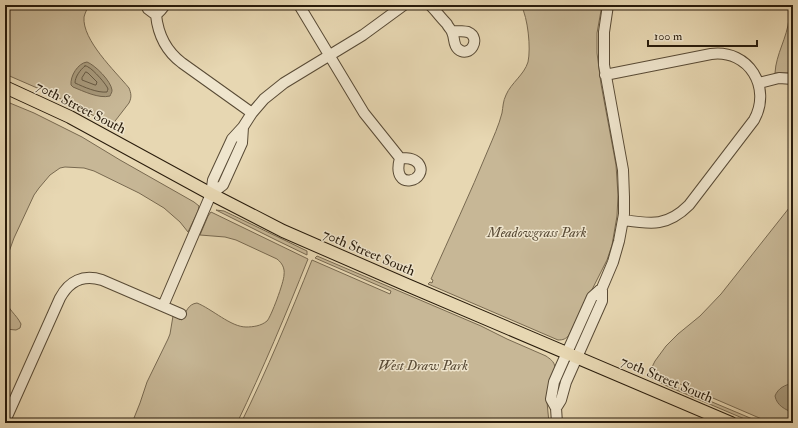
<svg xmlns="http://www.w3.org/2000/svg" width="798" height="428" viewBox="0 0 798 428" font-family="'IM FELL Double Pica',serif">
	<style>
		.green { fill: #c7b796; stroke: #786950 }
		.water { fill: #a69779; stroke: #74654d }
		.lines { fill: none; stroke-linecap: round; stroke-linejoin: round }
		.shore { stroke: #675942; stroke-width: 1 }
		.minor-casing { stroke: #584a35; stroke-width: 12 }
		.major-casing { stroke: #281b0b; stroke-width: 14 }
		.minor { stroke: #efe5cd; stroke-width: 10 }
		.major { stroke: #e7d7b2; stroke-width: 12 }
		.labels { text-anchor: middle; stroke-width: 3; stroke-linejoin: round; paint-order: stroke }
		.street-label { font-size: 14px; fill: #281b0b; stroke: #efe5cd }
		.park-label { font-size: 14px; font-style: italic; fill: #584a35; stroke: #efe5cd }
	</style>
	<rect width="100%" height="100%" fill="#e7d7b2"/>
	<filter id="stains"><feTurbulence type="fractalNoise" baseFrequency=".005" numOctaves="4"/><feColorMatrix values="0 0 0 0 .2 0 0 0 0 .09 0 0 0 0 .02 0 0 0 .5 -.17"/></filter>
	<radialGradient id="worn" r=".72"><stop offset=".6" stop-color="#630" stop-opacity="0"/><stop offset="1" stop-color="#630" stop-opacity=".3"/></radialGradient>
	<path class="green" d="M5 5H89C87 9 85 13 84 17 82 40 115 71 129 88 131 93 132 97 129 103L112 125 51 94 5 74Z
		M521 5H602L597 33V53L601 84 616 165 618 195 617 216 612 245 607 260 569 335C566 339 563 340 558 340L428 284 430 282 432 283 433 280 431 279C450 236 470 194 488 150 493 138 499 125 502 113 503 107 503 101 506 95 511 83 524 75 528 62 531 48 528 18 521 5Z
		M793 16V73H775C776 54 787 38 789 19Z
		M5 101 34 113 82 137 120 160 194 202 199 206 198 211 188 232 180 222 164 208 139 193 94 171 84 168 65 167 60 168 50 175 39 188 34 195 14 238 6 260 5 265Z
		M793 203V423H771L650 371 655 361 666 346 678 334 700 316 721 294Z
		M216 210 224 211 307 251V255L276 240Z
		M211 212 308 259C286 314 263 369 237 423H200C193 419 184 417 177 423H132L140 403 147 382 168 339 170 334 173 316 182 320C186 312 188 304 197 303 212 309 231 327 246 327 253 327 261 326 267 321 271 317 284 282 284 275 285 268 282 263 277 259L236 240 225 237 200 235 208 216Z
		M317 256 481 326 507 339 546 356C550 359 554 361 555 367L547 402 549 423H241C267 370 290 315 312 260L390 294 391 291 315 258Z
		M5 298C7 309 17 315 21 324L20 328 16 330 5 329Z
		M648 375 762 423H754L667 386 648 376Z"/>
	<path class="water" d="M87 62C95 65 111 81 112 90 112 93 111 93 110 96 99 99 83 91 73 87L71 85C70 76 78 63 87 62Z
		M793 383V413C785 409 777 406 775 396 778 388 785 385 793 383Z"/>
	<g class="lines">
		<path class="shore" d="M85 66C86 66 87 66 88 67 93 69 107 85 108 89 108 90 107 91 107 92 97 93 84 87 75 83 75 77 80 70 85 66Z
			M86 72 88 73 97 82 96 85H95L82 80V78Z"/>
		<g class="minor-casing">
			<path id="minor" d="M146 5 148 9 156 15C158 34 166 51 182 63L252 113
				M299 5 364 113 400 158C390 194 431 180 418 163 413 158 407 158 400 158
				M430 5C436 11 441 18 447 24 448 27 451 29 452 32 455 38 453 45 458 49 470 59 482 38 468 32 463 31 457 31 452 31
				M156 15 161 10 165 5
				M605 75 711 54C749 49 772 88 754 120L689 205C667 227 651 224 623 220
				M759 83 779 78 793 79
				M211 194 223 185 242 143 243 127
				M163 306 211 194 213 180 232 139 243 127 252 113 264 99 284 83 363 35 404 5
				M556 408 561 400 566 382 602 301V288
				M5 421 60 298C69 281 83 274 102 280L181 314
				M557 423 556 408 551 399 554 382 561 366 592 297 602 288 613 262 619 241 624 214V197L623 170 604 65V32L608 5"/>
		</g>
		<g class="major-casing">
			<path id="major" d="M5 87 70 117 211 194 283 231 407 285 731 423"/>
		</g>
		<use href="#minor" class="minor"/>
		<use href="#major" class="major"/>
	</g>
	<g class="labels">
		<g class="street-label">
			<text transform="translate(81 107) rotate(27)" y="5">70th Street South</text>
			<text transform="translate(369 252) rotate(23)" y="5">70th Street South</text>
			<text transform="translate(667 379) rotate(23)" y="5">70th Street South</text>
		</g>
		<g class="park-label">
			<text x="537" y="237">Meadowgrass Park</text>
			<text x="423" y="370">West Draw Park</text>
		</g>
	</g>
	<rect width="798" height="428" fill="none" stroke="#e7d7b2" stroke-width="20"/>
	<rect x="6" y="6" width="786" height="416" fill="none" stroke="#281b0b" stroke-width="2"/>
	<rect x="10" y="10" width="778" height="408" fill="none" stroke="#281b0b"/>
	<path d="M648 40v6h109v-6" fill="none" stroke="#281b0b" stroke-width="2"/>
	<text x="654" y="40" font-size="12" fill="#281b0b" stroke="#efe5cd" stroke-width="3" paint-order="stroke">100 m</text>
	<rect width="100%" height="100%" filter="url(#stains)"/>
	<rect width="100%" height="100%" fill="url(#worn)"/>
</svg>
